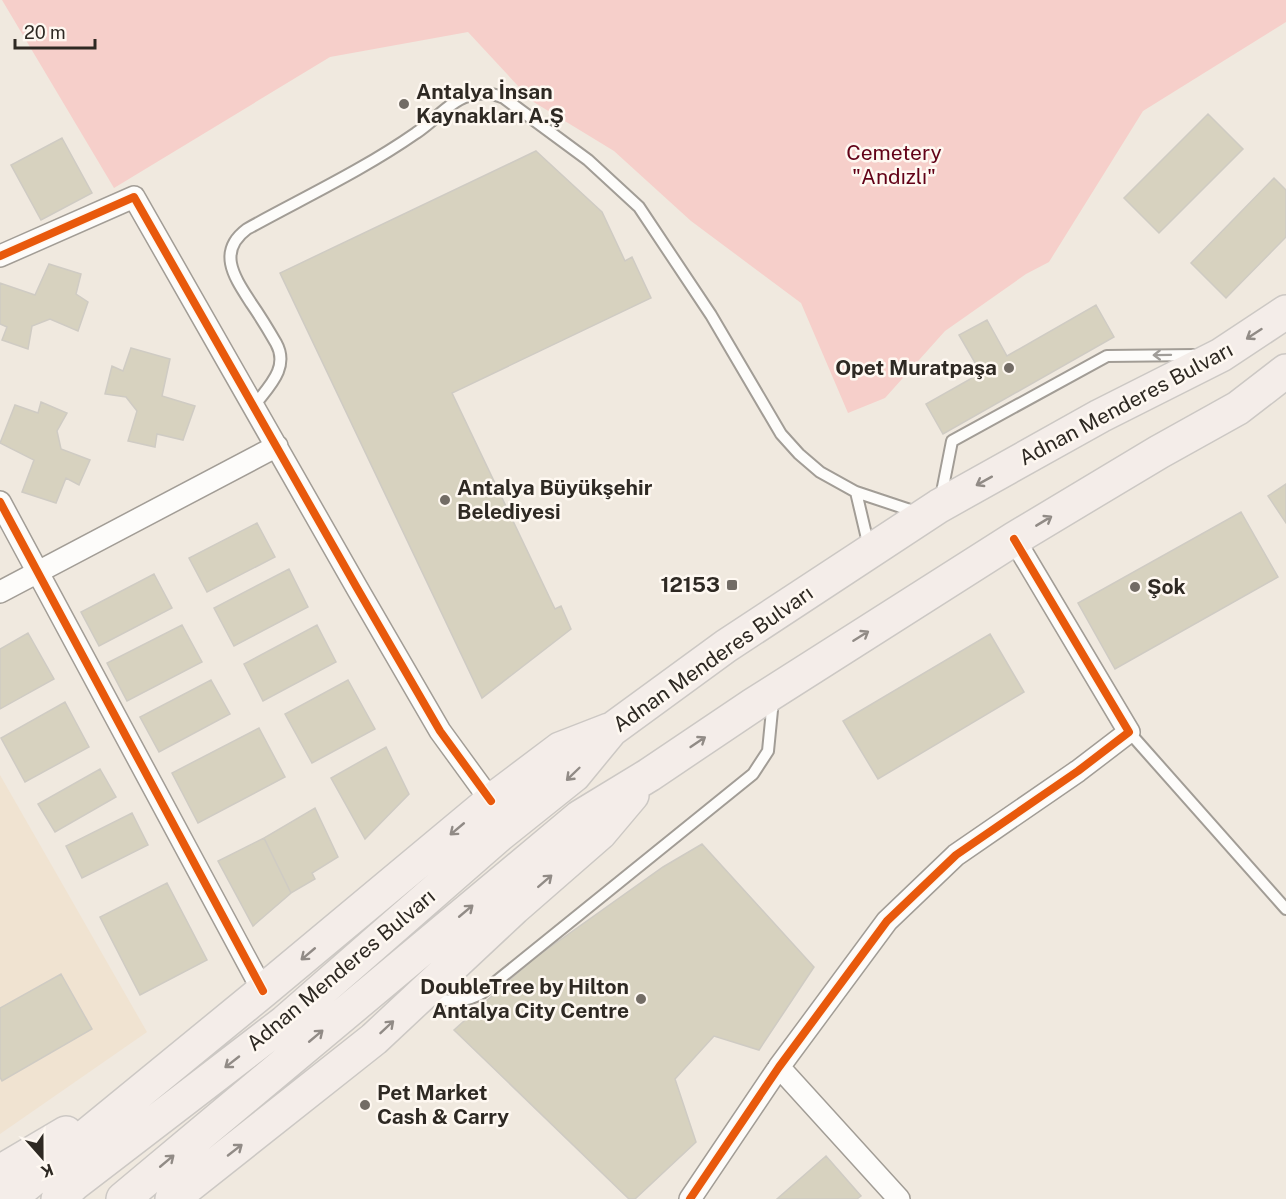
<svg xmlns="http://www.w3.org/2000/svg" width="1286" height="1199" viewBox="0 0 1286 1199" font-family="'Public Sans',sans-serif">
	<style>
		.built { fill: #f0e3d1 }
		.green { fill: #f6cfca }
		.building { fill: #d7d2bf; stroke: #cfcbc3; stroke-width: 1.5 }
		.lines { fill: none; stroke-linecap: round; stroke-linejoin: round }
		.lane-casing { stroke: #a29d96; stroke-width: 14 }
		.street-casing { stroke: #a29d96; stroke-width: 24 }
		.primary-casing { stroke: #ccc8c4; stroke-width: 36 }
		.lane { stroke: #fdfcfa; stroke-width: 10 }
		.street { stroke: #fdfcfa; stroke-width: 21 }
		.primary { stroke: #f4ede9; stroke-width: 33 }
		.cycleway-casing { stroke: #fef8f1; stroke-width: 11 }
		.cycleway { stroke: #e8590c; stroke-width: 8 }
		.oneway { stroke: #918b86 }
		.oneway2 { stroke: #a09d99 }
		.poi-dot { fill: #726c65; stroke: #fef8f1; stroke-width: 2 }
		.labels { text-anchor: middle; stroke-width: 5; stroke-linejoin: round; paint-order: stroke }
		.poi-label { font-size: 21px; font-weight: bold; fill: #2e2923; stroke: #fef8f1; text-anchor: start }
		.park-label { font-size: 21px; fill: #620217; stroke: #fef8f1 }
		.street-label { font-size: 21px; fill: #2e2923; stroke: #fef8f1 }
	</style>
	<rect width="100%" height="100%" fill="#f0e9df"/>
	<path class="built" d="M0 775 147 1032 0 1134Z"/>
	<path class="green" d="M2 0H1286V22L1143 111 1049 262 1026 274 945 331 885 398 848 413 801 303 691 221 614 151 532 101 468 32 330 57 114 188Z"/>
	<path class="building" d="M1208 114 1243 149 1159 233 1124 198Z
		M62 138 92 193 41 220 11 165Z
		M536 151 602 212 625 261 632 257 651 298 452 393 555 609 561 606 571 629 482 698 280 273Z
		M1274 178 1286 190V237L1226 298 1191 263Z
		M49 264 81 274 76 294 88 302 78 331 50 319 32 326 28 349 2 340 7 327 0 324V283L35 295Z
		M1096 305 1114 337 943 434 926 404 981 373 959 335 987 320 1007 356Z
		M131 348 170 359 162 396 195 406 183 440 157 434 155 447 128 441 137 411 126 397 105 394 112 366 123 371Z
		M41 402 67 413 57 431 61 449 90 460 79 485 66 478 56 503 22 492 34 460 0 443 15 405 38 413Z
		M1286 484V523L1268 496Z
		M1241 512 1278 577 1115 669 1078 603Z
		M257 523 275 557 207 592 189 558Z
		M289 569 308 607 234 646 214 608Z
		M154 574 172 608 99 646 81 612Z
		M182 625 202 662 127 701 107 663Z
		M317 625 336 662 263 701 244 664Z
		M28 633 54 679 0 709V649Z
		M990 634 1024 692 878 779 843 721Z
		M211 680 230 714 159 752 140 717Z
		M348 680 375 729 312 763 285 714Z
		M65 702 89 747 25 782 1 738Z
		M259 728 285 777 198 823 172 773Z
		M386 747 409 794 365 839 331 778Z
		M100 769 116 797 55 832 38 804Z
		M315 808 338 857 312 873 315 879 291 893 264 838Z
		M132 813 148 845 82 878 66 846Z
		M264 838 291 893 253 926 218 861Z
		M702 844 814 967 759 1050 714 1036 675 1079 696 1142 635 1199H629L454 1030 532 960 663 867Z
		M167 883 207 960 140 995 100 917Z
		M61 974 92 1029 2 1081 0 1077V1008Z
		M826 1156 861 1196 857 1199H777Z"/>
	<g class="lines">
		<g class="lane-casing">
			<path id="lane" d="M254 406C268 387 290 368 276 343 268 329 260 316 251 303 235 278 216 252 247 229 303 198 363 170 416 133 433 122 449 102 468 96 481 92 493 93 504 98L588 160 639 207 711 315 781 434 799 454 820 472 856 492 919 513
				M856 492 869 547
				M941 497 952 441 1107 356 1197 355
				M1129 732 1286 909
				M426 999C446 1000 464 1004 482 993L753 774 768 751 773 700"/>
		</g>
		<g class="street-casing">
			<path id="street" d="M0 256 134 197 357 588 440 731 491 801
				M0 502 263 991
				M0 592 277 446
				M779 1067 899 1199
				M690 1199 779 1067 887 921 956 855 1078 771 1129 732 1014 539"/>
		</g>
		<g class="primary-casing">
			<path id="primary" d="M0 1172 66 1133
				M9 1199 263 991 491 801 560 749 609 730
				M58 1199 74 1184 285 1022 499 835 574 775 611 730 726 646 939 506 1100 416 1221 355 1286 312
				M123 1199 580 817 649 775 753 705 1014 539 1159 452 1238 408 1286 371
				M172 1199 374 1039 514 908 600 833 632 795"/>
		</g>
		<use href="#lane" class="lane"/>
		<use href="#street" class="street"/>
		<use href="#primary" class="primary"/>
		<g class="cycleway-casing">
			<path id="cycleway" d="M0 256 134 197 357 588 440 731 491 801
				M0 502 263 991
				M690 1199 779 1067 887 921 956 855 1078 771 1129 732 1014 539"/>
		</g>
		<use href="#cycleway" class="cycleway"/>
	</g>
	<defs><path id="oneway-shaft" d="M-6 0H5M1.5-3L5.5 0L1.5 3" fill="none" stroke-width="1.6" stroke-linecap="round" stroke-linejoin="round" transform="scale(1.5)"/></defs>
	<g class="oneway">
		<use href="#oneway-shaft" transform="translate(1254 334) rotate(147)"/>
		<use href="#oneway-shaft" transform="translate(984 481) rotate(151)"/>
		<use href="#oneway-shaft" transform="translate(1044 521) rotate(-31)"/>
		<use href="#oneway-shaft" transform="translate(861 636) rotate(-32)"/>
		<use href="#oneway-shaft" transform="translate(698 742) rotate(-34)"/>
		<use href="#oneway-shaft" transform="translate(573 774) rotate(136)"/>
		<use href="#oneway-shaft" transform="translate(457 829) rotate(140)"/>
		<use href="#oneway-shaft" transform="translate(545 881) rotate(-41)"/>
		<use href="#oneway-shaft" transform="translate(466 911) rotate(-40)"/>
		<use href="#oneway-shaft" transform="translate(308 954) rotate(140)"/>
		<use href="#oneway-shaft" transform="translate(387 1027) rotate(-43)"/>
		<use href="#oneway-shaft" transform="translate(316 1036) rotate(-40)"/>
		<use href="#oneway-shaft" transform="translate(232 1062) rotate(142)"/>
		<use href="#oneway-shaft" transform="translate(235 1150) rotate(-38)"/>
		<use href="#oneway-shaft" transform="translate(167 1161) rotate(-40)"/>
	</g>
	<use class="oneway2" href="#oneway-shaft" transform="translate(1162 355) rotate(179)"/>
	<g class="poi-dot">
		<circle cx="404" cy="104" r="6"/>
		<circle cx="1009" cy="368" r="6"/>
		<circle cx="445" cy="500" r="6"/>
		<rect x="726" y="579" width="12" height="12" rx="3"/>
		<circle cx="1135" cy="587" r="6"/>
		<circle cx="641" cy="999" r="6"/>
		<circle cx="365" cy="1105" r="6"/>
	</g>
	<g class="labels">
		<g class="poi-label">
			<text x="416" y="99">Antalya İnsan<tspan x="416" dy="24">Kaynakları A.Ş</tspan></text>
			<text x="997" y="375" text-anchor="end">Opet Muratpaşa</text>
			<text x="457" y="495">Antalya Büyükşehir<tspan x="457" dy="24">Belediyesi</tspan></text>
			<text x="720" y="592" text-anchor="end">12153</text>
			<text x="1147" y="594">Şok</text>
			<text x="629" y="994" text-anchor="end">DoubleTree by Hilton<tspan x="629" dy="24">Antalya City Centre</tspan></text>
			<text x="377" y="1100">Pet Market<tspan x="377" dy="24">Cash &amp; Carry</tspan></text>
		</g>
		<g class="park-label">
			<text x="894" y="160">Cemetery<tspan x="894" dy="24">"Andızlı"</tspan></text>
		</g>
		<g class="street-label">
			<text transform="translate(1126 404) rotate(-28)" y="7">Adnan Menderes Bulvarı</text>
			<text transform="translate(713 659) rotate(-35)" y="7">Adnan Menderes Bulvarı</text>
			<text transform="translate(341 970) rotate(-40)" y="7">Adnan Menderes Bulvarı</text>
		</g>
	</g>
	<g transform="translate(42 1157) rotate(159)" stroke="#fef8f1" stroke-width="4.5" paint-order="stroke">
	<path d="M0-4.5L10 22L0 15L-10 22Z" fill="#2e2923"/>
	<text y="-9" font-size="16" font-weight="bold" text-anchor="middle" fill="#2e2923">K</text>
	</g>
	<path d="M15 39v9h80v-9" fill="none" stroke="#2e2923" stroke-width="3"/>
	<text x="24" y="39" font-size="18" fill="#2e2923" stroke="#fef8f1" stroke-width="4.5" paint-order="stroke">20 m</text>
</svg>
